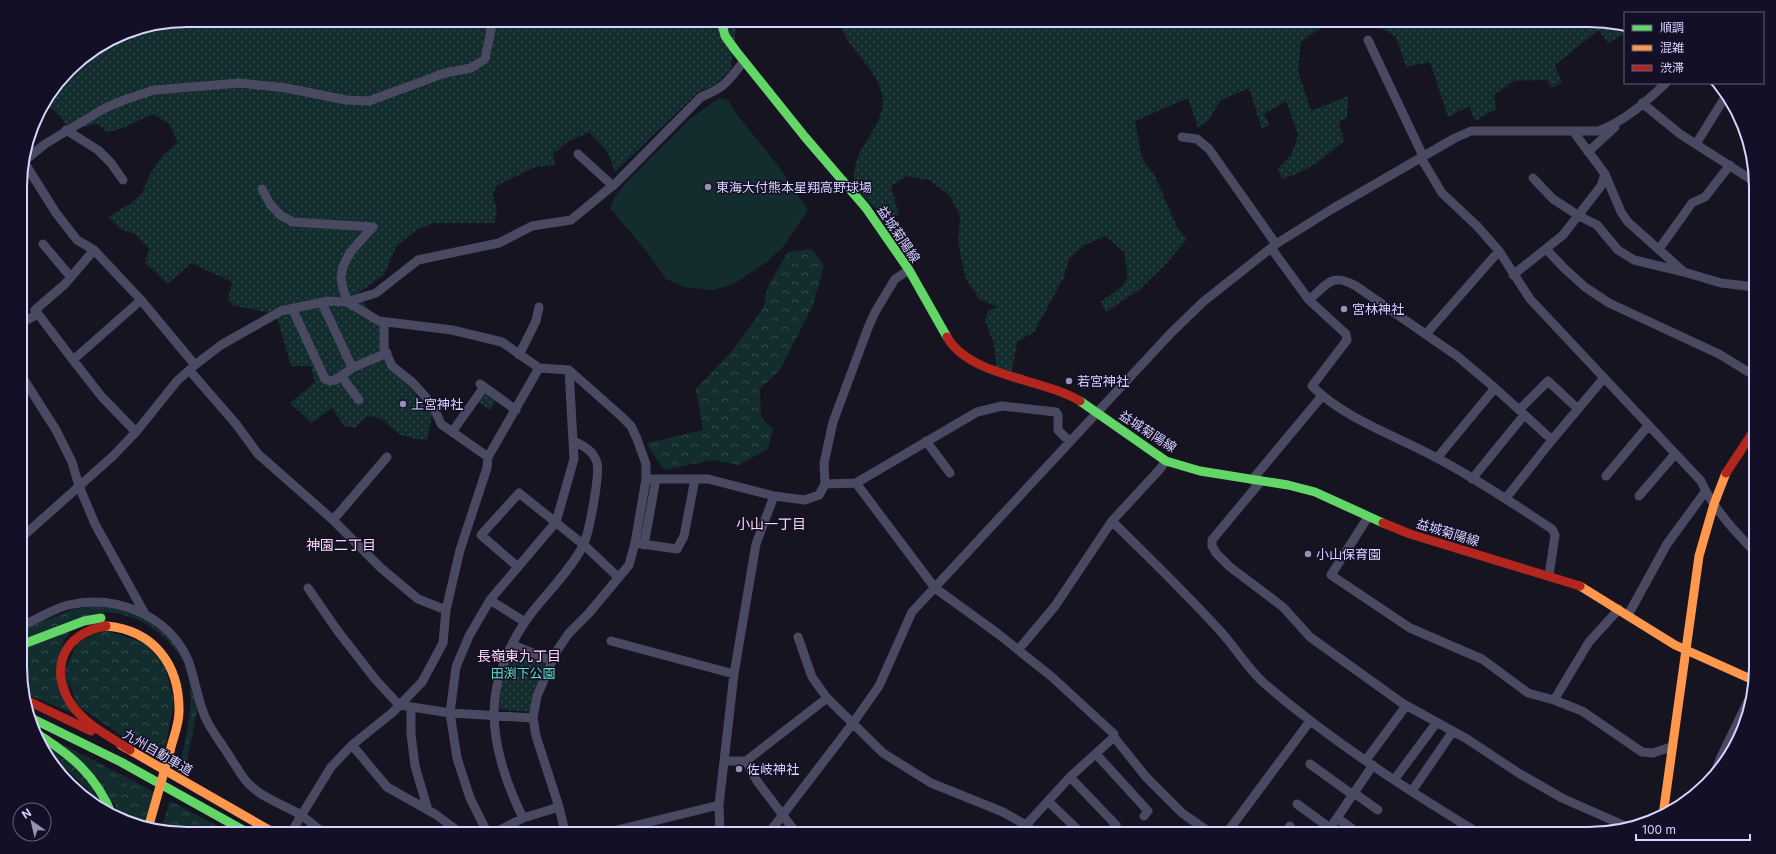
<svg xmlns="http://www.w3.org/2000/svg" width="1776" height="854" viewBox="0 0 1776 854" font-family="Inter,'Noto Sans JP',sans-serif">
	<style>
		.grass { fill: url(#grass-tufts) }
		.forest { fill: url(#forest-crowns) }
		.park { fill: url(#park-dots) }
		.pitch { fill: #132c2d }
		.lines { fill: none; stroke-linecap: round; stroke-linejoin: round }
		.street { stroke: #4a4962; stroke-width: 9 }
		.fast { stroke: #63d668; stroke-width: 9 }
		.slow { stroke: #ff974d; stroke-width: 9 }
		.jam { stroke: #b3261e; stroke-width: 9 }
		.slow-bridge { stroke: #ff974d; stroke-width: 9 }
		.poi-dot { fill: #9591b1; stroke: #130f26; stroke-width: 1.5 }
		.labels { text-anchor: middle; stroke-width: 3; stroke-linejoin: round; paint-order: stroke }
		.poi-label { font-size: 13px; fill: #d9d4ff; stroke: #130f26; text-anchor: start }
		.street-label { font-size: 13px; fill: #d9d4ff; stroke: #130f26 }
		.park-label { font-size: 13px; fill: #5fe0c0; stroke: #130f26 }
		.neighbourhood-label { font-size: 14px; fill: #ffd6f0; stroke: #130f26 }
		.rim { fill: none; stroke: #d9d4ff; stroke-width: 2 }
	</style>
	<defs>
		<pattern id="grass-tufts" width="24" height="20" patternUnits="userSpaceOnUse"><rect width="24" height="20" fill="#132c2d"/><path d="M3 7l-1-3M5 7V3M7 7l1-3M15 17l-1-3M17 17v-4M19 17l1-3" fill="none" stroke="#354a4c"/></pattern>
		<pattern id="forest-crowns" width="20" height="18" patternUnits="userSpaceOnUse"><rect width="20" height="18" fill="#132c2d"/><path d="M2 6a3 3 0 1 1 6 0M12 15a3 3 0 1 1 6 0" fill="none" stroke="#354a4c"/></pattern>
		<pattern id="park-dots" width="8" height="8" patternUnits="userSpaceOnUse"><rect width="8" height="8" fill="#132c2d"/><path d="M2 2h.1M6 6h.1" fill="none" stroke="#354a4c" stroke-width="1.8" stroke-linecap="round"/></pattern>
	</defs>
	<rect width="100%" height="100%" fill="#161421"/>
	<path class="grass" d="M62 744 130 779 115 805Z"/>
	<path class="forest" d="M812 249 824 266 813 305 791 349 779 371 760 389 761 417 773 429 768 449 738 465 712 460 664 470 646 443 703 430 696 389 730 353 763 309 768 286 788 252Z
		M99 605 138 614 164 633 176 647 189 675 197 711 185 771 179 767C193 711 205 660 146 624 134 617 113 610 99 613 90 615 81 620 73 623 56 629 39 635 21 641V630L71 610Z
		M72 627 62 645 74 714 22 692 21 689V649Z
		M105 630 145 643 165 665 174 702 163 759 126 739 77 705 65 670 78 642Z
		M37 739 86 775 103 808C92 793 79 781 66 769 53 758 46 754 37 739Z
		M130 779 154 792 145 824 119 818 115 805Z
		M170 801 233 834H187L161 828Z"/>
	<path class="park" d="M187 20H737L731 70 716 84 697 93 615 172 607 151 589 132 566 143 553 154 555 165 535 167 496 186 493 195 497 211 494 223H434L416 230 396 247 384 275 358 293 380 326 381 349 432 415 427 441 400 435 380 418 367 416 355 428 344 426 332 408 312 423 290 403 315 382 311 366H291L276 315 257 310 234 306 228 299 232 282 191 263 168 284 145 263 149 248 135 234 122 230 108 217 131 203 142 193 150 174 163 155 178 142 169 124 153 114 123 128 108 132 97 124 68 130 62 118 53 109H40L77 62 123 33Z
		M839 20H1332L1301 42 1298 71 1311 111 1348 96 1347 117 1339 122 1344 141C1324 158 1308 171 1283 179L1277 169 1291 155 1298 135 1286 101 1264 114 1270 125 1262 129 1249 88C1242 92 1225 97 1220 102 1212 111 1211 123 1198 127L1188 98 1135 121 1142 158 1154 174 1177 227 1187 239 1166 264 1139 290 1106 312 1101 302 1122 286 1127 279V271L1124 252 1105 236 1085 245 1069 259 1064 277 1039 323 1034 332 1017 342 1012 371 996 368 994 345 985 320 988 311 998 307 979 299 965 277 958 241 960 216 950 196 929 180 907 176 891 186 899 216 885 218 854 187C853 176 854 167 858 157 867 136 887 118 882 94 876 66 845 48 839 20Z
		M1367 20H1589L1625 28V33L1608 43 1599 30 1555 65 1562 83 1552 88 1547 80 1514 81 1494 95 1496 109 1475 121 1469 106 1448 117 1430 62 1406 67 1396 37Z
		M485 390 497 399 490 410 477 401Z
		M518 650 544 663 545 666 535 689 530 712 499 709C500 695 504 657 518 650Z"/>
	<path class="pitch" d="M719 98 728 100 738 116 777 164 808 210 783 247 767 262 732 285 713 290 684 287 666 279 647 252 610 208 616 195 630 178 690 119Z"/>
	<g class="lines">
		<path class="street" d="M1368 40 1423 156
			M1642 103 1680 134 1755 182
			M66 130 98 150 111 163 123 180
			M1182 137 1197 139 1209 149 1276 244
			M1696 144 1727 94
			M1588 152 1615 127
			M578 154 613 186
			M1421 158 1442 193 1477 226 1499 251 1530 299 1701 481C1713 508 1735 532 1756 553
			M24 161 45 144 105 108 127 99 154 90 240 83 286 88 346 100 369 101 445 73 471 68 485 59 493 20
			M24 162 56 213 77 240 94 250 141 300 195 365
			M1533 178 1553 199 1579 216 1597 225 1618 250 1634 260 1684 272 1628 222 1621 212 1605 174
			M262 189 270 204 280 215 293 222 373 227C359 243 343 255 341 277 341 284 345 294 347 302L379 321 452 330 502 342 539 368 569 370 621 416 631 426 637 439 646 464V479L635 543 629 565 589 613 569 633 556 652 537 696 533 718 536 736 559 807 565 832 567 834
			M43 244 70 276
			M1271 248 1309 300 1346 334 1347 340 1312 386C1345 419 1394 435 1435 457 1475 478 1514 504 1552 529L1555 535 1549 576
			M1546 249 1565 269 1585 287 1609 303 1719 354 1755 376
			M1659 249 1692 203 1705 197 1730 165
			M1684 272 1721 283 1755 287
			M1513 275 1563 235 1601 186 1605 174 1573 131
			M1309 300C1328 284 1331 272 1356 286L1457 356 1495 388 1552 440
			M322 303 350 363 354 367
			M292 308 325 379 330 381 335 380 354 367 387 353
			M384 322V348L392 366 412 382 432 404 441 424 488 457
			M21 323 38 314
			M1426 334 1499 251
			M519 355 536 321 539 307
			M73 360 35 310 65 284 94 250
			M190 371 236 424 258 454 333 520 381 568 418 599 446 610
			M21 375 56 430 72 462 79 486 95 524 145 614
			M341 376 359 400
			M480 384 516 410
			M1519 410 1548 381 1578 409
			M136 432 102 397 73 360 141 300
			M452 432 484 387
			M926 441 950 473
			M1437 458 1495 388
			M1606 476 1648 426
			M646 479H708L774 496 805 500 819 495 825 484 856 483 977 412 1002 406 1056 412 1058 415V430L1070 442
			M1472 479 1524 415
			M1252 480 1322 396
			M1261 481 1212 540V546L1216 553 1230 567 1283 607 1310 637 1402 703 1467 739 1520 774 1562 798 1630 828
			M856 483 935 588 997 633 1052 677 1114 734V737L1146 777 1182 813 1212 834
			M825 484 824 463 833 422 868 328 875 312 895 279 909 270
			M1639 496 1675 454
			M1506 498 1552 440 1603 379
			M1368 517 1331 575 1410 628 1482 659 1528 693 1554 700 1589 642 1619 609
			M333 520 387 457
			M1112 521C1149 558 1187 594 1222 633 1237 650 1248 669 1265 684 1331 741 1406 789 1480 834
			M21 538 113 456 136 432 177 381 195 365 221 345 281 311 328 301 347 302 376 293 418 260 499 243 532 226 571 220 617 182 701 97C726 87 728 81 744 61
			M635 543 677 549 684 536 695 479
			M644 545 656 479
			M518 567 481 535 519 493 584 545 618 577
			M308 588 337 630 375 679 399 705 450 713 533 718
			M490 600 525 622
			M1628 615 1667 544 1705 492
			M21 626C37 620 52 609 68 605 116 594 168 615 188 660 196 680 197 702 207 721 214 735 225 748 233 762 237 767 239 772 243 777 257 797 281 803 301 815 309 821 317 828 325 834
			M798 637 812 677 827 698
			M611 641 734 674
			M513 645 552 661
			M1018 650 1055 606 1112 521 1160 469 1166 461
			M1554 700 1582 711 1642 752 1653 753 1671 747
			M411 707V734L415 766 428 810
			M352 745 387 787 435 814 462 834
			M1096 754 1148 811 1144 816
			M1366 760 1406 706
			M724 761H746L827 698 883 753 931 783 1003 812 1026 825 1036 834
			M746 761 757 781 797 834
			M1310 764 1353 795
			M1070 777 1116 825 1108 834
			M1713 778 1720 759 1749 699
			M1394 780 1437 722
			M1412 791 1453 731
			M1354 793 1378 810
			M1049 802 1082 834
			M1297 804 1330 828
			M523 818C503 777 485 725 499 678 506 654 518 630 533 611 550 590 570 570 583 546 589 534 600 475 597 463 594 451 583 445 573 441
			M1337 818 1358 833
			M1026 825 1070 777 1114 737
			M290 834 331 767 352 745 392 713 422 682 443 643 446 610 460 550 487 468 488 457 539 368
			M488 834 470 798 457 758 450 713 456 667 469 636 490 600 556 522 574 459 569 370
			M492 834 523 818 559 807
			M601 834 719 805
			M720 834 719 805 734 674 756 544 774 496
			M768 834 853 723 879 686 912 612 1170 334 1203 302 1276 244 1332 209 1455 138 1471 131H1598C1624 122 1647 101 1666 83
			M1226 834 1310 721
			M1284 834 1290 826
			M1326 834 1373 765"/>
		<path class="fast" d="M721 20 725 36 736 51 805 137 866 208 909 270 947 337
			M1080 401 1166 461 1200 471 1288 485 1315 492 1383 523
			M21 645 84 621 101 618
			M29 717 121 762 250 834
			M33 731C71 755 96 774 113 817"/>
		<path class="slow" d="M1580 586 1675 645 1753 680
			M106 626C154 630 180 665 179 712 179 725 173 738 170 751
			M121 745 276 834
			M1663 815 1699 556 1714 504 1726 473"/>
		<path class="jam" d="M947 337C970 377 1042 378 1080 401
			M1726 473 1755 429
			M1383 523 1410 534 1580 586
			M106 626C62 633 47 672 74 708 88 726 111 737 130 750
			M24 699 91 731"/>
		<path class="slow-bridge" d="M149 825 170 751"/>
	</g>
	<g class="poi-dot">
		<circle cx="708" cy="187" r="4"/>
		<circle cx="1344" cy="309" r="4"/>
		<circle cx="1069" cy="381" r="4"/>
		<circle cx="403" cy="404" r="4"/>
		<circle cx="1308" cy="554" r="4"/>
		<circle cx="739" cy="769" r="4"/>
	</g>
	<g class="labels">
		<g class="poi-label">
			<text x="716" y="192">東海大付熊本星翔高野球場</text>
			<text x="1352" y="314">宮林神社</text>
			<text x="1077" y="386">若宮神社</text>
			<text x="411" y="409">上宮神社</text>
			<text x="1316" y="559">小山保育園</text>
			<text x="747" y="774">佐岐神社</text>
		</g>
		<g class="street-label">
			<text transform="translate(899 234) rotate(56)" y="5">益城菊陽線</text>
			<text transform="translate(1148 431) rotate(33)" y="5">益城菊陽線</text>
			<text transform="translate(1448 532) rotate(17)" y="5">益城菊陽線</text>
			<text transform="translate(158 752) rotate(30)" y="5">九州自動車道</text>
		</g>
		<g class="park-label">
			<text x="523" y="678">田渕下公園</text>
		</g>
		<g class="neighbourhood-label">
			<text x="771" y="529">小山一丁目</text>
			<text x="341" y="550">神園二丁目</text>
			<text x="519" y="661">長嶺東九丁目</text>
		</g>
	</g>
	<path d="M0 0H1776V854H0ZM187 27H1589A160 160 0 0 1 1749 187V667A160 160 0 0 1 1589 827H187A160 160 0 0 1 27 667V187A160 160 0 0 1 187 27Z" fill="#130f26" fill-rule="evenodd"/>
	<path class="rim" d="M187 27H1589A160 160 0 0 1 1749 187V667A160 160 0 0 1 1589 827H187A160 160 0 0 1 27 667V187A160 160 0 0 1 187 27Z"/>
	<rect x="1624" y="12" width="140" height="72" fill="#130f26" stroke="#625e7d"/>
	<rect x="1632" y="25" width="20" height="6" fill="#63d668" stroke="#625e7d"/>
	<text x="1660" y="32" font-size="12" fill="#d9d4ff">順調</text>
	<rect x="1632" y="45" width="20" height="6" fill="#ff974d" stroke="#625e7d"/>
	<text x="1660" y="52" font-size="12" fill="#d9d4ff">混雑</text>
	<rect x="1632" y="65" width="20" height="6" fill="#b3261e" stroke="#625e7d"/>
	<text x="1660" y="72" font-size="12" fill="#d9d4ff">渋滞</text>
	<g transform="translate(32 822) rotate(326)"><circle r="19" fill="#130f26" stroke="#625e7d"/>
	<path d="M0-3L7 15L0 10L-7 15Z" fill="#9591b1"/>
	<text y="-6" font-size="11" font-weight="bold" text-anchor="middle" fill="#d9d4ff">N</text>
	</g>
	<path d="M1636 834v6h114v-6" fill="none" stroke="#d9d4ff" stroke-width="2"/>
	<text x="1642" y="834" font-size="12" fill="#d9d4ff" stroke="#130f26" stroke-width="3" paint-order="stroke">100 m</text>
</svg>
